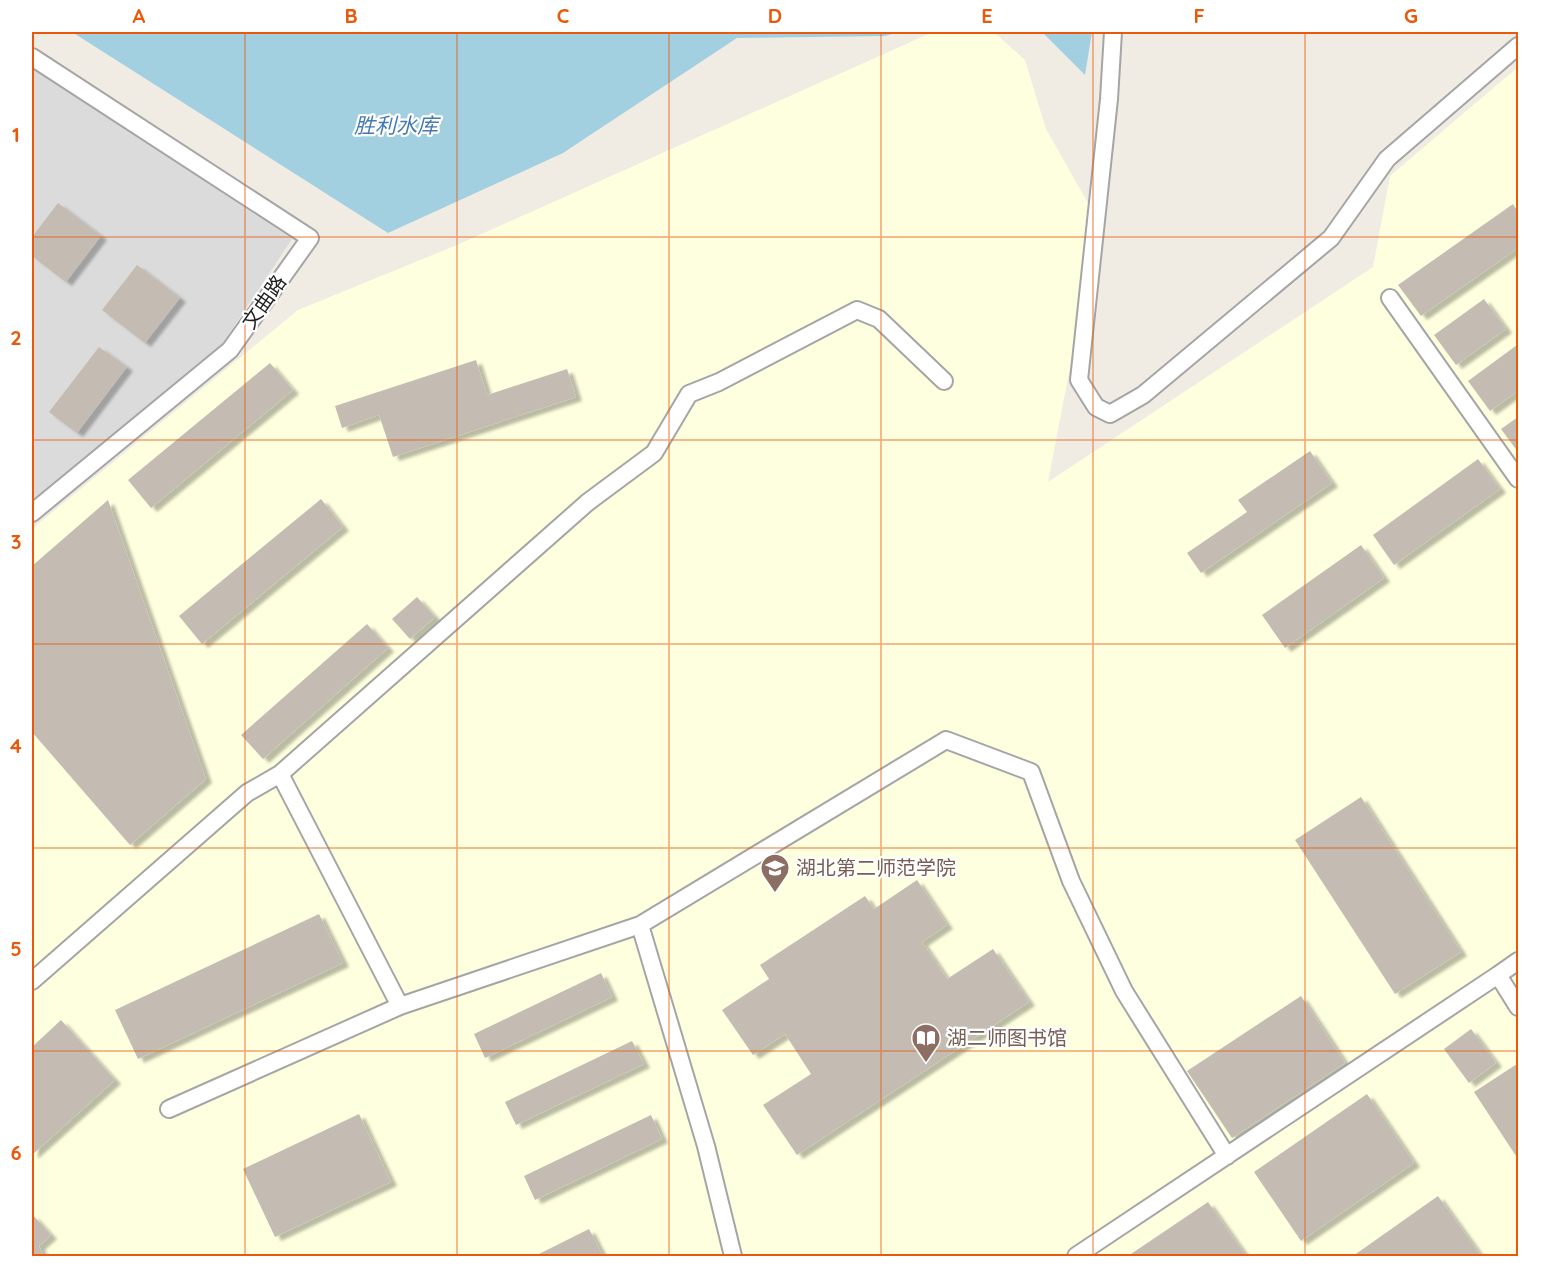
<svg xmlns="http://www.w3.org/2000/svg" width="1550" height="1288" viewBox="0 0 1550 1288" font-family="Quicksand,'Noto Sans SC',sans-serif">
	<style>
		.residential { fill: #dcdbdb }
		.education { fill: #feffde }
		.water { fill: #a2d0e0 }
		.building { fill: #c4bcb3; filter: url(#shadow) }
		.lines { fill: none; stroke-linecap: round; stroke-linejoin: round }
		.minor-casing { stroke: #a5a5a5; stroke-width: 20 }
		.minor { stroke: #fff; stroke-width: 16 }
		.grid { fill: none; stroke: #e8590c; stroke-width: 1.5; stroke-opacity: 0.55 }
		.labels { text-anchor: middle; stroke-width: 4.5; stroke-linejoin: round; paint-order: stroke }
		.street-label { font-size: 20px; fill: #1e1e1e; stroke: #fff }
		.education-label { font-size: 20px; fill: #785e54; stroke: #fff; text-anchor: start }
		.water-label { font-size: 21px; font-style: italic; fill: #4579b4; stroke: #fff }
		.neatline { fill: none; stroke: #e8590c; stroke-width: 2 }
		.grid-label { font-size: 20px; text-anchor: middle; font-weight: bold; fill: #e8590c }
	</style>
	<defs>
		<filter id="shadow"><feDropShadow dx="6" dy="4" stdDeviation="1.5" flood-color="#0004"/></filter>
	</defs>
	<rect width="100%" height="100%" fill="#f0ece4"/>
	<path class="residential" d="M32 66 292 239 217 352 32 506Z"/>
	<path class="education" d="M933 32H994L1025 60 1046 129 1098 221 1048 482 1373 267 1390 176 1518 67V1256H32V529L298 310 457 245Z"/>
	<path class="water" d="M72 32H899L885 36 737 38 563 153 388 233Z
		M1042 32H1092L1085 75Z"/>
	<path class="building" d="M58 203 101 236 66 282 32 256V237Z
		M1513 204 1518 212V248L1421 316 1398 285Z
		M137 265 180 298 145 343 102 310Z
		M1484 299 1506 329 1456 365 1434 335Z
		M1517 345 1518 391 1490 411 1468 381Z
		M99 347 127 367 77 433 49 412Z
		M476 360 487 395 567 369 576 397 393 457 379 415 342 428 335 406Z
		M270 363 293 390 151 508 128 480Z
		M1518 417V452L1501 429Z
		M1310 451 1332 483 1201 573 1187 553 1247 512 1238 500Z
		M1478 459 1500 489 1394 565 1373 535Z
		M321 499 343 527 202 644 179 616Z
		M108 500 206 779 130 845 32 732V566Z
		M1361 545 1384 578 1285 648 1262 615Z
		M417 597 435 617 410 639 392 619Z
		M367 624 388 648 263 759 241 735Z
		M1361 797 1461 952 1395 994 1295 840Z
		M917 880 947 925 922 942 947 979 993 949 1029 1002 797 1155 763 1105 811 1074 785 1034 753 1055 722 1010 769 979 760 965 865 896 874 909Z
		M319 914 343 963 138 1059 115 1010Z
		M601 973 612 997 485 1058 474 1034Z
		M1301 996 1345 1063 1232 1138 1187 1071Z
		M61 1020 115 1080 32 1155V1047Z
		M1471 1029 1496 1063 1469 1083 1444 1049Z
		M632 1041 644 1064 516 1125 505 1102Z
		M1517 1064 1518 1066V1159L1474 1092Z
		M1367 1094 1414 1163 1301 1241 1254 1172Z
		M359 1114 391 1182 275 1237 243 1169Z
		M651 1115 662 1139 535 1200 524 1176Z
		M1438 1196 1481 1256H1353Z
		M1208 1202 1246 1256H1128Z
		M32 1214 51 1235 39 1246 44 1256H32Z
		M589 1229 603 1256H535Z"/>
	<g class="lines">
		<g class="minor-casing">
			<path id="minor" d="M1113 32 1109 99 1079 380 1096 407 1110 414 1143 395 1331 238 1387 159 1518 46
				M32 57 310 238 230 350 32 513
				M1390 298 1518 479
				M280 774 588 502 654 453 689 394 719 382 857 310 879 319 944 381
				M640 925 946 740 1031 772 1071 881 1124 991 1227 1156
				M1498 975 1518 961
				M32 981 247 793 280 774 400 1006 640 925 706 1146 733 1256
				M169 1109 400 1006
				M1076 1256 1498 975 1518 1007"/>
		</g>
		<use href="#minor" class="minor"/>
	</g>
	<path class="grid" d="M245 32V1256M457 32V1256M669 32V1256M881 32V1256M1093 32V1256M1305 32V1256M32 237H1518M32 440H1518M32 644H1518M32 848H1518M32 1051H1518"/>
	<defs>
		<g id="university-pin" transform="scale(1.5)"><path d="M0 17L-7.5 6A9.5 9.5 0 1 1 7.5 6Z" fill="#8d6e63" stroke="#fff"/><path d="M0-5L7-2L0 1L-7-2ZM-4 1L0 2.5L4 1V4Q0 6-4 4Z" fill="#fff"/></g>
		<g id="library-pin" transform="scale(1.5)"><path d="M0 17L-7.5 6A9.5 9.5 0 1 1 7.5 6Z" fill="#8d6e63" stroke="#fff"/><path d="M-6-4Q-3-5.5-.7-3.5V5Q-3 3-6 4ZM6-4Q3-5.5 .7-3.5V5Q3 3 6 4Z" fill="#fff"/></g>
	</defs>
	<g fill-rule="evenodd">
		<use href="#university-pin" x="775" y="868"/>
		<use href="#library-pin" x="926" y="1038"/>
	</g>
	<g class="labels">
		<g class="street-label">
			<text transform="translate(264 302) rotate(-55)" y="7">文曲路</text>
		</g>
		<g class="education-label">
			<text x="796" y="875">湖北第二师范学院</text>
			<text x="947" y="1045">湖二师图书馆</text>
		</g>
		<g class="water-label">
			<text x="396" y="133">胜利水库</text>
		</g>
	</g>
	<rect width="1550" height="1288" fill="none" stroke="#ffffff" stroke-width="66"/>
	<rect x="33" y="33" width="1484" height="1222" class="neatline"/>
	<g class="grid-label">
		<text x="139" y="23">A</text>
		<text x="351" y="23">B</text>
		<text x="563" y="23">C</text>
		<text x="775" y="23">D</text>
		<text x="987" y="23">E</text>
		<text x="1199" y="23">F</text>
		<text x="1411" y="23">G</text>
		<text x="16" y="142">1</text>
		<text x="16" y="345">2</text>
		<text x="16" y="549">3</text>
		<text x="16" y="753">4</text>
		<text x="16" y="956">5</text>
		<text x="16" y="1160">6</text>
	</g>
</svg>
